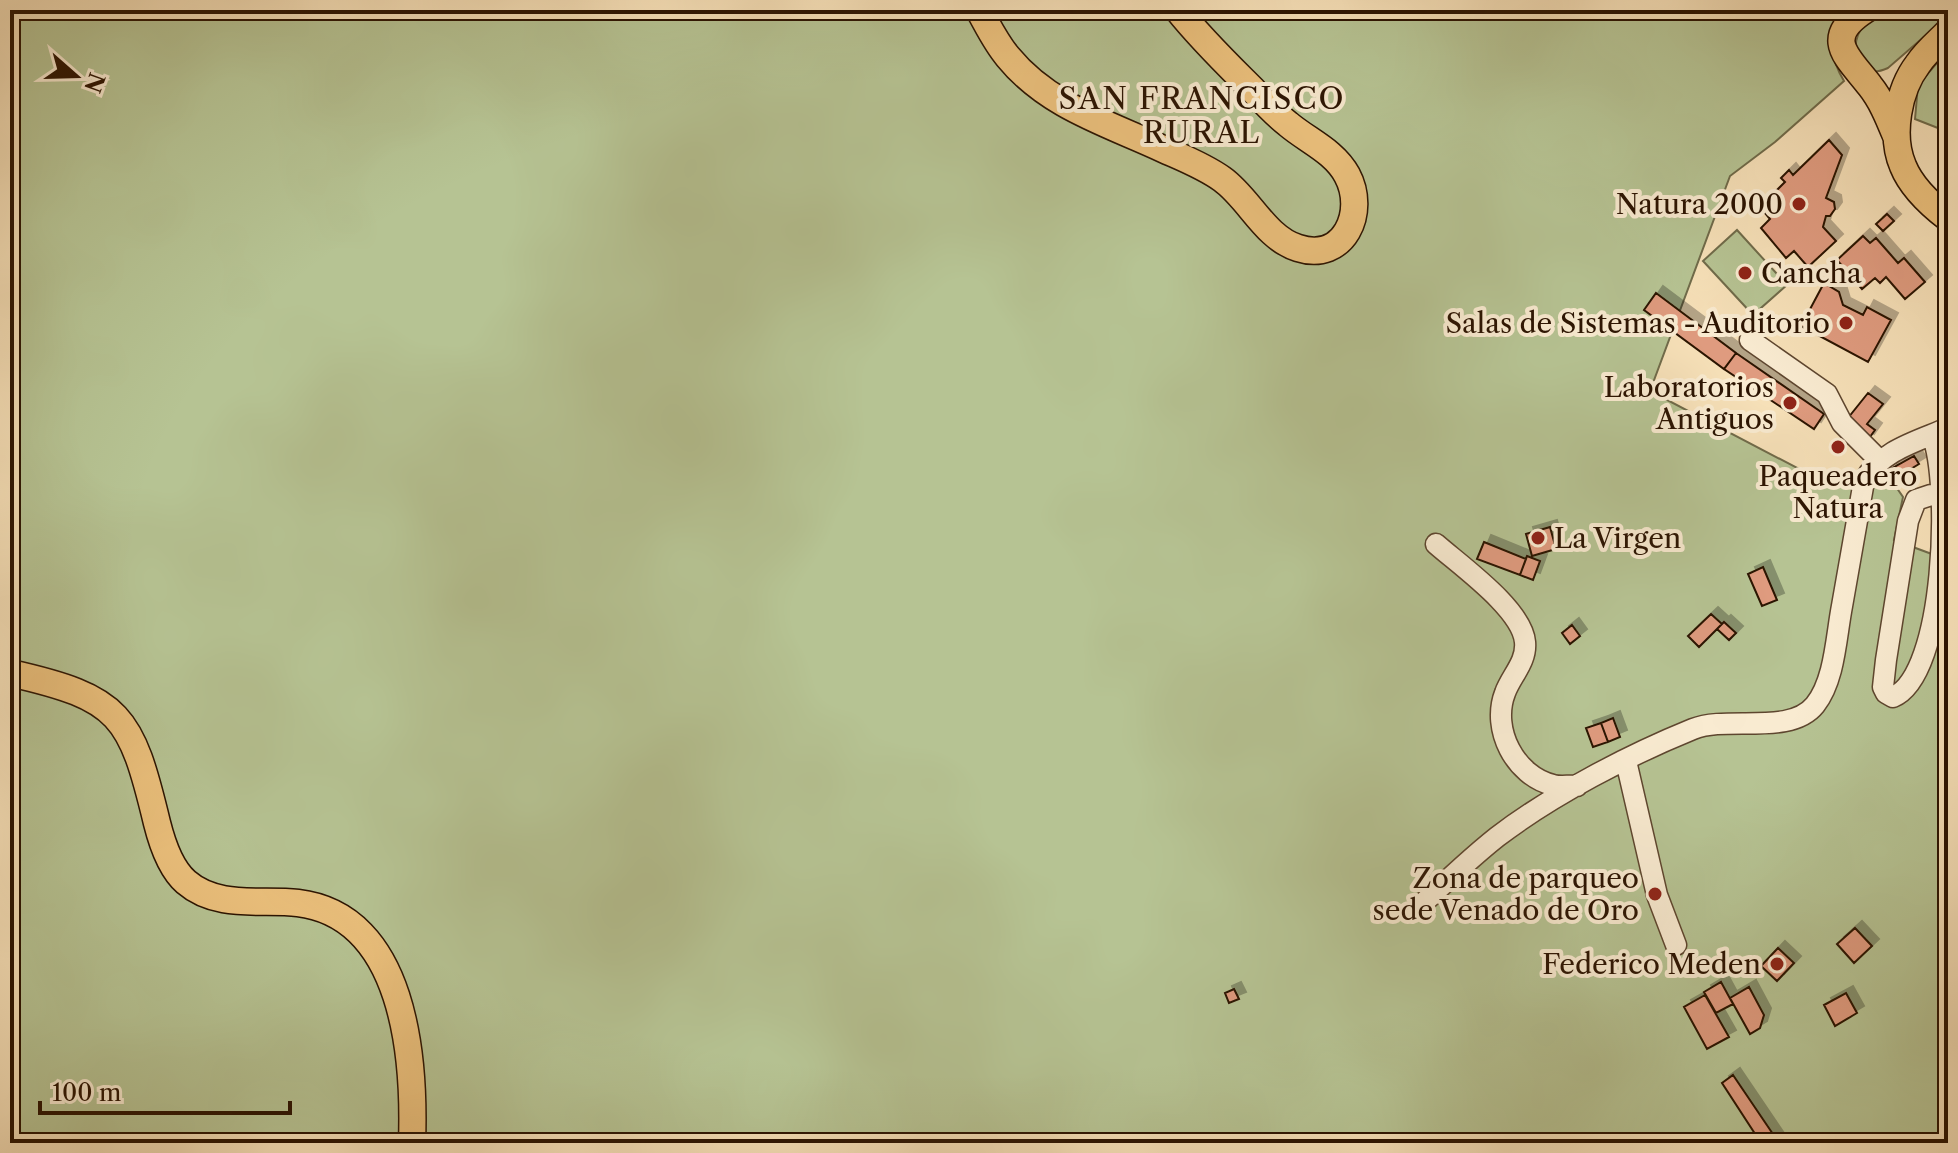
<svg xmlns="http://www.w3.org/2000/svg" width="1958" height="1153" viewBox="0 0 1958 1153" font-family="'Libre Caslon Text',serif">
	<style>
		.green { fill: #b6c393; stroke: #706b4a; stroke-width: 2 }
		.building { fill: #df9b7f; stroke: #2b1301; stroke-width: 2; filter: url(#shadow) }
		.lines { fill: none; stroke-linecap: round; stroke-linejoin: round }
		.minor-casing { stroke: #5e462f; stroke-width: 23 }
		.major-casing { stroke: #2b1301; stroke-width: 29 }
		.minor { stroke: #f9ebd1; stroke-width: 20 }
		.major { stroke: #ebc07c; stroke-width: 26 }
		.poi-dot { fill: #8f2418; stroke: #f9ebd1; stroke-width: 3 }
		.labels { text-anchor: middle; stroke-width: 8; stroke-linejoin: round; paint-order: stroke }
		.poi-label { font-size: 28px; fill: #2b1301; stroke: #f9ebd1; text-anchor: end }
		.neighbourhood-label { font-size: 30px; letter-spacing: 2px; fill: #2b1301; stroke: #f9ebd1 }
	</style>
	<defs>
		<filter id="shadow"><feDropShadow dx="7" dy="-7" stdDeviation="0" flood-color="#0004"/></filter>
	</defs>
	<rect width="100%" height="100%" fill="#f6e0b8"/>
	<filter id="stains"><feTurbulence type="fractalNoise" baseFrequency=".0025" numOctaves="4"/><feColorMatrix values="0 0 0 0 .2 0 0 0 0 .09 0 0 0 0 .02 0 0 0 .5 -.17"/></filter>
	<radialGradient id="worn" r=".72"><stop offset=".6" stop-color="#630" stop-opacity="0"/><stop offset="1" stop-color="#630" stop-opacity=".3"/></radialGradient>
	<path class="green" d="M10 10H1846C1833 40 1826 51 1844 81L1775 142 1730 176 1650 391 1822 481 1857 480 1871 489 1885 471 1903 497 1894 540 1948 560V1143H10Z
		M1897 10H1948V16L1888 68C1872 75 1866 71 1855 60 1854 22 1866 25 1897 10Z
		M1948 50V132L1915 119 1918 85Z
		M1737 230 1787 285 1753 315 1703 261Z"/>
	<path class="building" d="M1829 140 1842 155 1826 198 1834 202 1835 209 1830 216H1826L1823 227 1836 241 1808 267 1794 251 1786 258 1761 228 1770 219 1760 207 1785 182 1781 178 1789 170 1793 175Z
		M1887 214 1894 221 1883 231 1876 224Z
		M1863 236 1870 243 1876 238 1898 263 1904 258 1925 282 1905 299 1886 277 1880 283 1875 278 1862 289 1837 260Z
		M1824 283 1839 292 1843 305 1863 315 1867 307 1891 320 1868 362 1801 326Z
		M1656 293 1736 353 1724 369 1644 310Z
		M1736 353 1824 414 1814 429 1724 369Z
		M1868 393 1883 404 1867 424 1875 430 1867 441 1844 423Z
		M1914 456 1919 464 1894 479 1889 470Z
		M1550 527 1556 549 1532 556 1526 534Z
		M1484 542 1526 559 1520 575 1477 559Z
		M1527 556 1540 561 1533 580 1520 575Z
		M1763 567 1777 600 1762 606 1748 574Z
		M1711 614 1722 624 1699 647 1688 636Z
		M1724 622 1736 633 1729 640 1717 629Z
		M1572 625 1580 636 1570 644 1562 633Z
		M1613 718 1620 737 1608 742 1601 723Z
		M1601 723 1608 742 1593 747 1586 728Z
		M1855 928 1872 946 1854 963 1837 944Z
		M1778 948 1794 963 1777 981 1761 966Z
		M1721 982 1733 1004 1716 1013 1704 992Z
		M1749 987 1764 1015 1760 1028 1750 1034 1730 998Z
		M1234 989 1239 999 1229 1003 1225 993Z
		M1846 993 1857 1013 1835 1026 1824 1005Z
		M1705 995 1729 1037 1707 1049 1684 1007Z
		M1733 1075 1779 1143H1761L1722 1083Z"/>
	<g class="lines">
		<g class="minor-casing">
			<path id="minor" d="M1750 340 1827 394 1842 423 1879 460
				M1932 435C1951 481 1946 675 1893 697L1886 693 1883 687 1886 660 1908 521 1916 500 1931 495 1941 496
				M1436 544C1461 566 1522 609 1525 642 1527 662 1511 676 1505 693 1491 729 1515 776 1553 785 1560 787 1570 785 1577 786
				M1626 761 1657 895 1676 945
				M1416 910C1442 885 1468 860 1497 837 1552 795 1629 755 1693 729 1728 715 1790 736 1815 705 1835 680 1836 637 1842 606 1849 564 1857 523 1864 481 1881 450 1918 441 1948 428"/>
		</g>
		<g class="major-casing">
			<path id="major" d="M979 10C988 26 996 43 1008 57 1048 106 1107 123 1163 149 1183 158 1204 166 1222 179 1249 198 1265 238 1298 248 1344 263 1367 212 1347 175 1334 151 1308 141 1288 124 1275 114 1264 102 1253 90 1227 64 1201 39 1178 10
				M1865 10C1821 39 1848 57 1870 86 1882 101 1889 119 1896 136
				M1948 32C1938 42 1926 52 1918 64 1898 90 1890 136 1903 166 1911 186 1931 205 1948 218
				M10 673C121 698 131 715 157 823 162 843 170 868 186 882 217 909 261 899 298 903 405 916 415 1058 412 1143"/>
		</g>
		<use href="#minor" class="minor"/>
		<use href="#major" class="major"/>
	</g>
	<g class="poi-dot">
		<circle cx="1799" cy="204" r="8"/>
		<circle cx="1745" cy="273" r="8"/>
		<circle cx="1846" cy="323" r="8"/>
		<circle cx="1790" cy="403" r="8"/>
		<circle cx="1838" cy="447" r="8"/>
		<circle cx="1538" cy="538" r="8"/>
		<circle cx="1655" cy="894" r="8"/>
		<circle cx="1777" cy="964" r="8"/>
	</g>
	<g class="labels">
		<g class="poi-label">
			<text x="1783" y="214">Natura 2000</text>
			<text x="1761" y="283" text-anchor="start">Cancha</text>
			<text x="1830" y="333">Salas de Sistemas - Auditorio</text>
			<text x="1774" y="397">Laboratorios<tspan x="1774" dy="32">Antiguos</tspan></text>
			<text x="1838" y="486" text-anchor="middle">Paqueadero<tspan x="1838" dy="32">Natura</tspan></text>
			<text x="1554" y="548" text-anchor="start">La Virgen</text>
			<text x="1639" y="888">Zona de parqueo<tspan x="1639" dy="32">sede Venado de Oro</tspan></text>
			<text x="1761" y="974">Federico Meden</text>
		</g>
		<g class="neighbourhood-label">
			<text x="1202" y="109">SAN FRANCISCO<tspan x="1202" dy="34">RURAL</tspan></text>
		</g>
	</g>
	<rect width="1958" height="1153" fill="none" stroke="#f6e0b8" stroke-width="40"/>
	<rect x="12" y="12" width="1934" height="1129" fill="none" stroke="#2b1301" stroke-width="4"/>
	<rect x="20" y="20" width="1918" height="1113" fill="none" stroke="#2b1301" stroke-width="2"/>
	<g transform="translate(76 76) rotate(110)" stroke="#f9ebd1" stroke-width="6" paint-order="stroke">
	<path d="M0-6L14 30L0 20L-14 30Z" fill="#2b1301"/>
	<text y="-12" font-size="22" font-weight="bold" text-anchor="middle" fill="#2b1301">N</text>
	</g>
	<path d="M40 1101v12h250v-12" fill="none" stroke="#2b1301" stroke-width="4"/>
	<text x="52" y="1101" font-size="24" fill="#2b1301" stroke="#f9ebd1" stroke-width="6" paint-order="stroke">100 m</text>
	<rect width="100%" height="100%" filter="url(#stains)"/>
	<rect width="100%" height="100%" fill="url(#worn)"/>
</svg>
